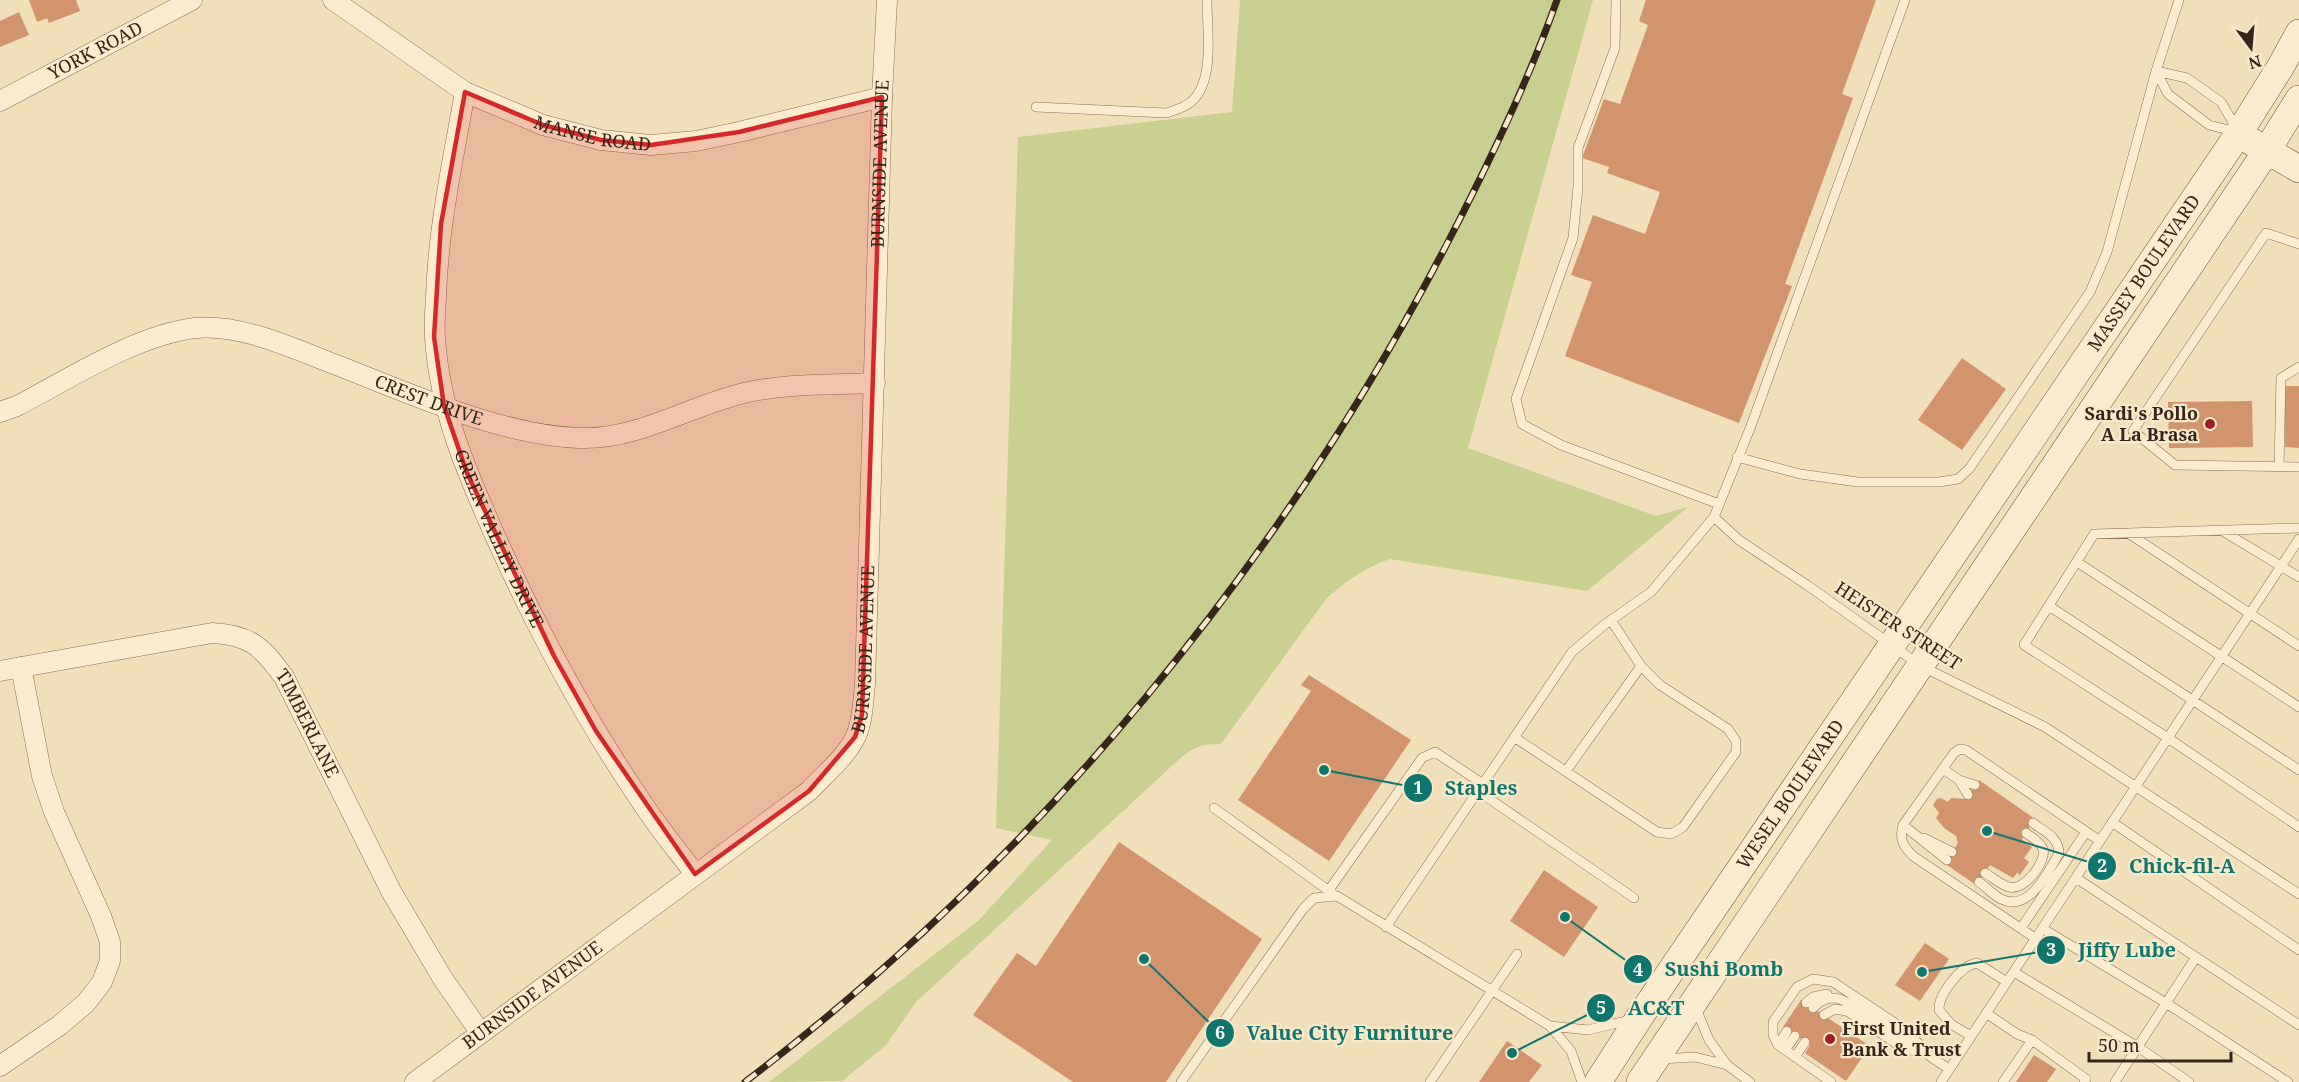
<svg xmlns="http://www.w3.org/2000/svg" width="2299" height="1082" viewBox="0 0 2299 1082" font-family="'Noto Serif',serif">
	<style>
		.green { fill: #c9cf8e }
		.building { fill: #d2946d }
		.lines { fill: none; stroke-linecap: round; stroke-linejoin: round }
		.lane-casing { stroke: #886e53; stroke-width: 10 }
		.street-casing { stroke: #886e53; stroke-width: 21 }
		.secondary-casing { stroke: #6a4f37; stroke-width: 28 }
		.lane { stroke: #fbeccd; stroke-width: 9 }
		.street { stroke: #fbeccd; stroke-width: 20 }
		.secondary { stroke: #fbeccd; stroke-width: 27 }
		.rail-casing { stroke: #36261a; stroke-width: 7 }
		.rail { stroke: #f8e9ca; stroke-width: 4.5; stroke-dasharray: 14; stroke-linecap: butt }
		.marked { fill: #d62828; fill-opacity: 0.2; stroke: #d62828; stroke-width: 4.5; stroke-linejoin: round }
		.poi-dot { fill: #9c1f24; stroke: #f8e9ca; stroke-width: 2 }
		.labels { text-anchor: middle; stroke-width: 4.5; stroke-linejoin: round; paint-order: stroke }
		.street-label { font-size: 18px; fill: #36261a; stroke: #f8e9ca }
		.poi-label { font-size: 18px; font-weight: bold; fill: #36261a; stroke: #f8e9ca; text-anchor: end }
		.leader { fill: none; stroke: #0f766e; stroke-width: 2 }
		.callout-dot { fill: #0f766e; stroke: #f8e9ca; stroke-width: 2 }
		.mark-label { font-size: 18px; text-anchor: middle; font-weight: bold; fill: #fff }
		.callout-label { font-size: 20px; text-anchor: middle; font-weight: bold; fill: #0f766e; stroke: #f8e9ca; stroke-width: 4.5; stroke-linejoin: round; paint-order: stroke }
	</style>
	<rect width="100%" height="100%" fill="#f1dfba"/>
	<path class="green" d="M1240 0H1593L1468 448 1656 516 1688 507 1587 591 1390 559C1365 567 1345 582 1326 599L1221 744C1198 744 1190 749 1174 764L916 1002 886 1045 842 1081 769 1082 979 920 1052 840 996 828 1018 137 1232 112Z"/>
	<path class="building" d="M29 0H76L80 11 49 23 47 18 37 22Z
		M1646 0H1876L1842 94 1853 98 1785 284 1792 286 1739 423 1565 356 1592 282 1571 275 1593 215 1645 234 1660 192 1607 173 1609 167 1582 158 1604 99 1620 104 1648 25 1639 21Z
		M19 12 29 35 0 47V21Z
		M1962 358 2006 389 1962 450 1918 420Z
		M2285 386H2299V448L2285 447Z
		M2252 401 2253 447 2169 448 2168 402Z
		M1309 675 1411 740 1329 861 1238 800 1311 691 1301 685Z
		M1979 780 2035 819 2023 837 2022 840 2032 847 2024 858 2029 862 2020 875 2017 873 2013 878 1990 865 1976 885 1944 863 1958 843 1956 836 1944 828 1936 818 1939 813 1933 805 1937 799 1941 798 1948 802 1951 798 1965 799Z
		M1119 842 1262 939 1166 1082H1073L973 1015 1017 953 1036 966Z
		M1544 870 1598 907 1564 957 1510 921Z
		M1925 943 1949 959 1920 1001 1895 985Z
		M1801 1000 1870 1046 1846 1081 1805 1053 1810 1045 1783 1027Z
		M1507 1041 1542 1065 1529 1082H1479Z
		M2034 1055 2056 1069 2047 1082H2016Z"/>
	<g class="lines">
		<g class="lane-casing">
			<path id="lane" d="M1616 0 1615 48 1578 148V187L1573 238 1516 399 1522 424 1561 445 1719 504
				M2156 71 2187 78 2221 102 2238 131
				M2156 71 2168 94 2209 125 2237 132
				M1036 107 1166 113C1175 110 1185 108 1192 101 1215 80 1207 30 1207 0
				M2299 244 2266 233 2133 431 2175 465 2299 467
				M1737 457 1800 474 1858 482H1939L1958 479 1969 469 2090 292 2107 252 2156 71 2179 0
				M2279 467 2281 378 2299 367
				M1714 517 1739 540 1807 585 1921 666 2045 727 2299 894
				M2299 528 2094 534 2024 645 2168 738 2299 827
				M2221 530 2299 577
				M2128 533 2299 646
				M2077 562 2299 707
				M2049 606 2299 770
				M1514 737 1657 832 1671 834 1683 827 1736 752V741L1728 729 1660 685 1641 666 1611 620
				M1943 769 1959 780 1975 785
				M1566 771 1641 666
				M1959 780 1968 795
				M1478 791 1634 898
				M1214 808 1332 893
				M2112 822 2299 950
				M1903 825 1947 860
				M1924 838 1952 852
				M1985 873C1992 877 2001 885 2009 887 2024 892 2047 861 2043 849 2041 842 2031 837 2026 833
				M2076 878 2299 1025
				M1979 882C1986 887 1993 895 2001 899 2030 913 2047 872 2059 854 2059 837 2045 832 2033 823
				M1329 890 1422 758 1435 752 1483 784
				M1386 927 1572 652 1604 625 1651 592 1714 517 1751 426 1905 0
				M2021 928 2086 832
				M2042 928 2166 1003 2288 1082
				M2035 938 1913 856C1903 846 1899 839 1903 825L1954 753 1960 749 1966 750 2100 841
				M2014 972 2138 1047 2189 1082
				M1806 1003 1813 997 1827 994
				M1695 1006 1709 1040 1727 1065 1750 1082
				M1813 1008C1819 1002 1824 998 1834 998 1850 998 1902 1038 1919 1049
				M1986 1013 2017 1034 2032 1040 2086 1079 2084 1082
				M1824 1015 1835 1009 1847 1011 1897 1044 1914 1051
				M1550 1026 1588 1030 1630 1020
				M1971 1036 1951 1024 1939 1010C1938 995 1961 965 1977 963L2007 982
				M1778 1045 1787 1031
				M1785 1050 1795 1036
				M1795 1057 1805 1042
				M1661 1059 1695 1057 1727 1065
				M1181 1082 1303 909 1314 898 1337 896 1550 1026 1571 1051 1582 1082
				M1430 1082 1517 954
				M1831 1082 1778 1045 1773 1035V1022L1797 987 1813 979 1833 982 1907 1031 1931 1057 1949 1069
				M1941 1082 2299 539
				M2003 1082 2032 1040
				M2115 1082 2196 957"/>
		</g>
		<g class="street-casing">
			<g id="street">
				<path id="s1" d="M333 0 465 92 543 125 601 140 651 145 696 141 739 132 882 97"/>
				<path id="s2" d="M465 92C453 160 438 228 436 298 435 311 434 325 435 338 440 412 467 473 497 540 538 631 585 719 641 801 657 826 677 850 695 874"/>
				<path id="s3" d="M0 101 192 0"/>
				<path id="s4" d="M0 412 17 406C69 379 136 335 195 328 237 324 283 344 321 359 398 388 498 436 580 438 638 440 689 406 744 393 787 383 832 385 875 383"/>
				<path id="s5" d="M0 671 212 633C251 635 262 647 284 677L391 891 443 979 480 1032"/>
				<path d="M0 1066 60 1025 86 1003 102 982 110 961V942L101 916 54 812 42 776 21 667"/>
				<path id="s6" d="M415 1082 809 791C824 775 846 757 856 736 863 720 863 701 865 684L882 97 887 0"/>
			</g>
		</g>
		<g class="secondary-casing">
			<g id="secondary">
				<path d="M2252 142 2299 169"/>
				<path id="s7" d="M1598 1082 1639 1018 2239 133 2281 66 2299 33"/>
				<path d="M1640 1082 2266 152 2299 99"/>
			</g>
		</g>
		<use href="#lane" class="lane"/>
		<use href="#street" class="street"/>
		<use href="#secondary" class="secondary"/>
		<g class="rail-casing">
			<path id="rail" d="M745 1082C1039 858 1280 567 1450 238 1490 161 1528 82 1557 0"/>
		</g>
		<use href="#rail" class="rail"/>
	</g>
	<path class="marked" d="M465 92 543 125 601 140 651 145 739 132 882 97 862 715 855 737 809 791 695 874 596 731 554 656 467 473 444 406 434 337 441 224Z"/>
	<g class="poi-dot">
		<circle cx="2210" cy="424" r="6"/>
		<circle cx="1830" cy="1039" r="6"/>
	</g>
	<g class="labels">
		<g class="street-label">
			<text dy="6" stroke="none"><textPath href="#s3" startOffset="108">YORK ROAD</textPath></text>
			<text dy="6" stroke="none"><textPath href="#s1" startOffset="296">MANSE ROAD</textPath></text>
			<text dy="6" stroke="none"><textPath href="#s6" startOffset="1136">BURNSIDE AVENUE</textPath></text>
			<text dy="6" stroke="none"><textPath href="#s7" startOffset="976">MASSEY BOULEVARD</textPath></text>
			<text dy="6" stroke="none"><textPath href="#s4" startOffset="460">CREST DRIVE</textPath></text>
			<text dy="6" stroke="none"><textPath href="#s2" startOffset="460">GREEN VALLEY DRIVE</textPath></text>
			<text transform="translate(1898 626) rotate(33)" y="6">HEISTER STREET</text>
			<text dy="6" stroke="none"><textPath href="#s6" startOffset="650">BURNSIDE AVENUE</textPath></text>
			<text dy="6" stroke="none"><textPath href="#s5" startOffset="356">TIMBERLANE</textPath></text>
			<text dy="6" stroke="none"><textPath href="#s7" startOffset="346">WESEL BOULEVARD</textPath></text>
			<text dy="6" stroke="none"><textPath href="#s6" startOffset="146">BURNSIDE AVENUE</textPath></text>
		</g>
		<g class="poi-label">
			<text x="2198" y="420">Sardi's Pollo<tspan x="2198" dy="21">A La Brasa</tspan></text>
			<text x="1842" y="1035" text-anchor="start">First United<tspan x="1842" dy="21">Bank &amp; Trust</tspan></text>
		</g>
	</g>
	<path class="leader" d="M1324 770L1418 788M1987 831L2102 866M1922 972L2051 950M1565 917L1638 969M1512 1053L1601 1008M1144 959L1220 1033"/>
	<g class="callout-dot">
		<circle cx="1324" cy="770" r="6"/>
		<circle cx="1987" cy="831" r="6"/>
		<circle cx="1922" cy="972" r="6"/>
		<circle cx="1565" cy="917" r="6"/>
		<circle cx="1512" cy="1053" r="6"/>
		<circle cx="1144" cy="959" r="6"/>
		<circle cx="1418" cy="788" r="15"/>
		<circle cx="2102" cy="866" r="15"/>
		<circle cx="2051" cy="950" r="15"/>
		<circle cx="1638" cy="969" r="15"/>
		<circle cx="1601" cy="1008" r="15"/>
		<circle cx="1220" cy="1033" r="15"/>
	</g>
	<g class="mark-label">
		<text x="1418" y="794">1</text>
		<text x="2102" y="872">2</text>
		<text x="2051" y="956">3</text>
		<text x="1638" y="976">4</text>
		<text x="1601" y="1014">5</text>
		<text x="1220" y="1039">6</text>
	</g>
	<g class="callout-label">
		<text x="1481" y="795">Staples</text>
		<text x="2182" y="873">Chick-fil-A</text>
		<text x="2127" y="957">Jiffy Lube</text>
		<text x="1724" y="976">Sushi Bomb</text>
		<text x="1656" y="1015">AC&amp;T</text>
		<text x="1350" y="1040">Value City Furniture</text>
	</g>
	<g transform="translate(2251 48) rotate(164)" stroke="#f8e9ca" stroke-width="4.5" paint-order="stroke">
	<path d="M0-4.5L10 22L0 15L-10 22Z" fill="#36261a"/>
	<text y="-9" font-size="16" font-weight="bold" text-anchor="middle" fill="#36261a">N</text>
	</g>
	<path d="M2089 1052v9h142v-9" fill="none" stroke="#36261a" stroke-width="3"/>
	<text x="2098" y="1052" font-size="18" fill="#36261a" stroke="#f8e9ca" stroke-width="4.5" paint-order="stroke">50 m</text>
</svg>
